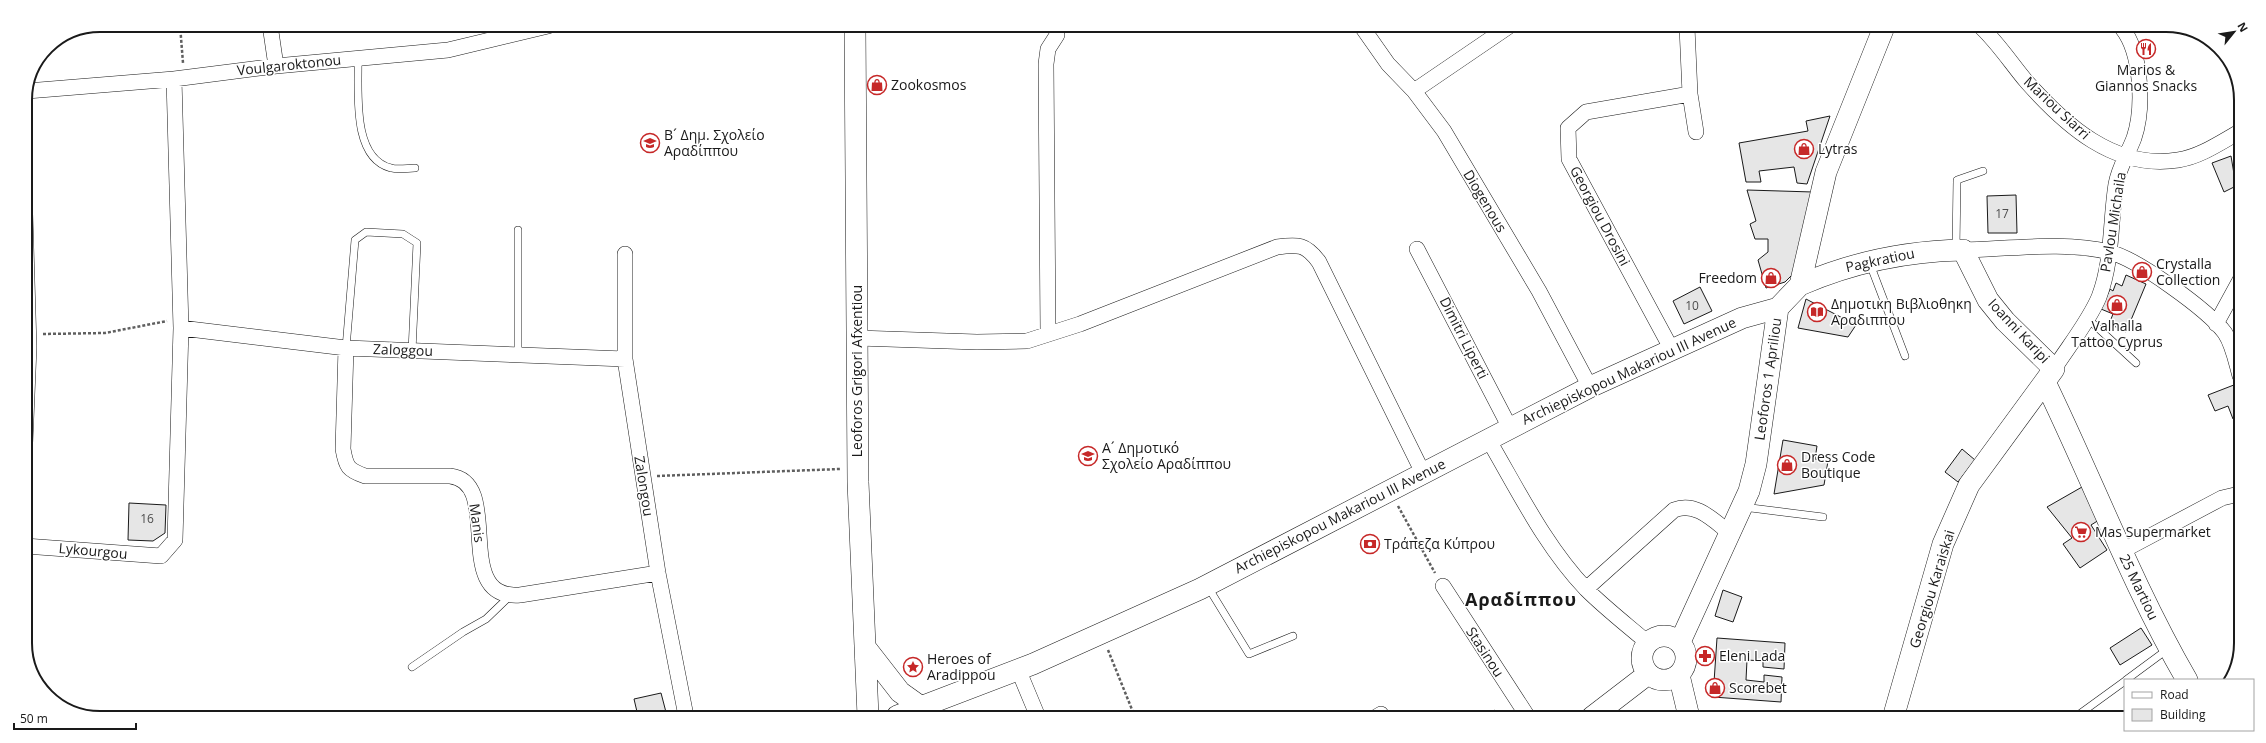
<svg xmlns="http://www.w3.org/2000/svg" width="2266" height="743" viewBox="0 0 2266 743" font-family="'Open Sans',sans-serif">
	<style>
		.building { fill: #e6e6e6; stroke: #1a1a1a }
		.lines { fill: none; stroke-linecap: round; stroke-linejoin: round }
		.lane-casing { stroke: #1a1a1a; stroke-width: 8 }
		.street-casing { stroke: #1a1a1a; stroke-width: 16 }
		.secondary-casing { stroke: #1a1a1a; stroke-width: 22 }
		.path { stroke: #5f5f5f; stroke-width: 2.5; stroke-dasharray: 3 2; stroke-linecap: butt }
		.lane { stroke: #fff; stroke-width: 7 }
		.street { stroke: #fff; stroke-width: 15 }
		.secondary { stroke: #fff; stroke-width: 21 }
		.labels { text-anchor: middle; stroke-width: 3; stroke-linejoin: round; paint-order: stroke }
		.number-label { font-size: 12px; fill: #4d4d4d }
		.street-label { font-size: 14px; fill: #1a1a1a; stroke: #fff }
		.poi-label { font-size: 14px; fill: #1a1a1a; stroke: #fff; text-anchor: start }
		.district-label { font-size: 18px; font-weight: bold; letter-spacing: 1px; fill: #1a1a1a; stroke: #fff }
		.rim { fill: none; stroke: #1a1a1a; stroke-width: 2 }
	</style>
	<rect width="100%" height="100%" fill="#fff"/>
	<path class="building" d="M1830 116 1807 184 1797 183 1794 167 1759 171 1761 182H1746L1739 143 1808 131 1806 121Z
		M2231 156 2236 186 2224 192 2212 163Z
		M1747 190 1813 192 1793 274 1785 282 1766 288 1758 260 1768 252V239H1755L1750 224 1756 221Z
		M2016 195 2017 233H1988L1987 196Z
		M2126 275 2146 284 2126 332 2114 326 2111 319 2113 314 2101 309 2110 289 2113 291 2116 283 2122 286Z
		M1700 287 1712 311 1684 324 1673 301Z
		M1806 299 1856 325 1848 337 1798 328Z
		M2239 383V416L2233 419 2228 406 2215 411 2208 395Z
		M1783 440 1817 446 1815 459 1828 461 1824 485 1774 494Z
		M1962 449 1975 460 1958 482 1945 472Z
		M2082 487 2099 520 2091 525 2107 550 2080 568 2063 544 2072 538 2047 507Z
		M129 503 166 505 165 533 153 541 128 540Z
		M1723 590 1742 597 1733 622 1715 616Z
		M2141 628 2152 645 2120 665 2110 648Z
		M1717 638 1785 643 1784 669 1763 667V661L1747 660 1746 680 1764 682V675L1782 677 1781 702 1713 697Z
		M661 693 667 716H638L634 699Z
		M1495 710 1500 717H1485Z"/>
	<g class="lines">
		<g class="lane-casing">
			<path id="lane" d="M358 58C359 90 351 158 391 168 398 170 408 168 415 168
				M1956 248 1957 180 1983 171
				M1870 264 1905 356
				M2087 318 2136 363
				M346 348 355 240 366 232 403 234 417 243 412 351
				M518 355V230
				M1743 507 1823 517
				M1208 587 1249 654 1293 636
				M412 667 463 632 486 619 511 595
				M2126 680 2168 649
				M2074 718 2125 681"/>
		</g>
		<g class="street-casing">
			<path id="street" d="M270 25 276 66
				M1362 27 1388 64 1414 91 1444 131 1539 291 1590 387
				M1687 27 1690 94 1696 132
				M1981 27C1998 43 2011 63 2026 81 2065 125 2114 170 2178 160 2200 157 2221 142 2241 131
				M27 91 174 79 276 66 448 50 548 26
				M1414 91 1508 27
				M25 214 29 347 25 443
				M1417 249 1510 428
				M1963 250C2008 249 2066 241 2109 252 2136 258 2208 310 2225 333 2233 345 2236 362 2240 376
				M625 254V359L658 573 686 716
				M2216 324 2240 280
				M181 328 346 348 625 359
				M1048 334 1046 64 1048 49 1057 35
				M857 338 977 342 1027 341 1080 324 1277 247C1298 244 1306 244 1319 262L1423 473
				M346 348 343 449C346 467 348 470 365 476H450C505 482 450 600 520 595L658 573
				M1672 350 1569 159 1568 128 1586 112 1690 94
				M2054 369C2068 347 2089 321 2099 297 2113 260 2110 222 2116 184 2119 167 2128 154 2134 138 2144 108 2142 53 2122 28
				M1488 439C1518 490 1545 546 1586 589 1605 608 1627 625 1648 643
				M25 546 161 556 175 540 181 328 174 79
				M2122 551 2222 498 2239 494
				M1443 586 1528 717
				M1586 589 1674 510C1696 501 1714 521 1731 534
				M1018 669 1038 717
				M1376 717 1381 714"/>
		</g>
		<g class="secondary-casing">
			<path id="secondary" d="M855 26 858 482 868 716
				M1800 285C1853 262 1906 251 1963 250L1988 300 2005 321 2054 369 1969 485 1943 544 1893 718
				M2045 382C2093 481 2132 585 2187 680
				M1642 658a22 22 0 1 1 44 0a22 22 0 1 1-44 0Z
				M1680 642 1749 491 1756 464 1778 308 1800 285 1826 172 1884 27
				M865 647 900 692 921 707
				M1679 675 1689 717
				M897 716 1033 664 1200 589 1590 387 1742 318 1778 308
				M1592 717 1648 674"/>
		</g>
		<path class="path" d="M180 25 183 63
			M43 334 105 333 167 321
			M657 476 840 469
			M1398 506 1435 573
			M1108 650 1135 717
			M1396 716 1403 717"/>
		<use href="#lane" class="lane"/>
		<use href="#street" class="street"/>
		<use href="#secondary" class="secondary"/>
	</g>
	<defs>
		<g id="restaurant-ring" transform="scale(1)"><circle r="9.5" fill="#fff" stroke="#c62828" stroke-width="1.5"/><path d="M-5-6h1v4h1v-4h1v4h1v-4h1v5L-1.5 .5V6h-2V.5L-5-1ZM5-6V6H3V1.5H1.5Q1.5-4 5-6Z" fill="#c62828"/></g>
		<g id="shop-ring" transform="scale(1)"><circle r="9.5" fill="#fff" stroke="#c62828" stroke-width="1.5"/><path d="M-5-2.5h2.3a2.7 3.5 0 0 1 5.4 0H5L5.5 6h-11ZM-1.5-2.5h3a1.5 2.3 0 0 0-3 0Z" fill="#c62828"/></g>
		<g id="school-ring" transform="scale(1)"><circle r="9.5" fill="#fff" stroke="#c62828" stroke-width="1.5"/><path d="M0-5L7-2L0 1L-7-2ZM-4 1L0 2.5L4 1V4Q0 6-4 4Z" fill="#c62828"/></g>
		<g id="library-ring" transform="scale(1)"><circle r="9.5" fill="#fff" stroke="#c62828" stroke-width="1.5"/><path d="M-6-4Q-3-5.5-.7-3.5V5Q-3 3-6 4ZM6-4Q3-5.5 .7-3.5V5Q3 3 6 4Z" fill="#c62828"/></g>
		<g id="supermarket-ring" transform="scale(1)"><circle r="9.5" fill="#fff" stroke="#c62828" stroke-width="1.5"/><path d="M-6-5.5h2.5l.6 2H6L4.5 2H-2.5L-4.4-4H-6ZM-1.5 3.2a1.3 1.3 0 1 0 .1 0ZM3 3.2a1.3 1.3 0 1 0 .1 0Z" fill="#c62828"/></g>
		<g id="bank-ring" transform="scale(1)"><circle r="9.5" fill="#fff" stroke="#c62828" stroke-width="1.5"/><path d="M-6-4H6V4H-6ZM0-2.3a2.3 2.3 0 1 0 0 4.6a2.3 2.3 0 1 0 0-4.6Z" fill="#c62828"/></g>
		<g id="pharmacy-ring" transform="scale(1)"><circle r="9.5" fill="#fff" stroke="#c62828" stroke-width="1.5"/><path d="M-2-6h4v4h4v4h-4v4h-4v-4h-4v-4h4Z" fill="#c62828"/></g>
		<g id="sight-ring" transform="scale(1)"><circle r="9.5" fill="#fff" stroke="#c62828" stroke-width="1.5"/><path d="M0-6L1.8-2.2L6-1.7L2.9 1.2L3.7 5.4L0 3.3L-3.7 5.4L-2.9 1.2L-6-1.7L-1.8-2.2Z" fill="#c62828"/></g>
	</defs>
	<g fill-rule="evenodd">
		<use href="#restaurant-ring" x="2146" y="49"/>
		<use href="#shop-ring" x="877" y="85"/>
		<use href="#school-ring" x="650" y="143"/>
		<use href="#shop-ring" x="1804" y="149"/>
		<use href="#shop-ring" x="2142" y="272"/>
		<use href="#shop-ring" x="1771" y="278"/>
		<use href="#shop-ring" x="2117" y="305"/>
		<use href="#library-ring" x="1817" y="312"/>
		<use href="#school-ring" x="1088" y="456"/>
		<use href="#shop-ring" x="1787" y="465"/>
		<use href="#supermarket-ring" x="2081" y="532"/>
		<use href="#bank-ring" x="1370" y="544"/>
		<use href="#pharmacy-ring" x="1705" y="656"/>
		<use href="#sight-ring" x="913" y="667"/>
		<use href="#shop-ring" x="1715" y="688"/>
	</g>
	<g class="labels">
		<g class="number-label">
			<text x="2002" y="218">17</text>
			<text x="1692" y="310">10</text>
			<text x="147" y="523">16</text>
		</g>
		<g class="street-label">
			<text transform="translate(289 65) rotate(-6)" y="5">Voulgaroktonou</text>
			<text transform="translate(2057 108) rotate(43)" y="5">Mariou Siarri</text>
			<text transform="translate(1485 201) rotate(59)" y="5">Diogenous</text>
			<text transform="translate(1600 216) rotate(62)" y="5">Georgiou Drosini</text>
			<text transform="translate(2113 222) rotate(-81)" y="5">Pavlou Michaila</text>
			<text transform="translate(1880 260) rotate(-12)" y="5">Pagkratiou</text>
			<text transform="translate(2019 331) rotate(47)" y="5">Ioanni Karipi</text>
			<text transform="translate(1464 338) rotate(63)" y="5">Dimitri Liperti</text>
			<text transform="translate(403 350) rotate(2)" y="5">Zaloggou</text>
			<text transform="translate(857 371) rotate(-90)" y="5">Leoforos Grigori Afxentiou</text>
			<text transform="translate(1629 371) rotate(-25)" y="5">Archiepiskopou Makariou III Avenue</text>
			<text transform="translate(1768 379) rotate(-82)" y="5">Leoforos 1 Apriliou</text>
			<text transform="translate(644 486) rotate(81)" y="5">Zalongou</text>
			<text transform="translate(1340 516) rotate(-27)" y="5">Archiepiskopou Makariou III Avenue</text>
			<text transform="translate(477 523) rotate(82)" y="5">Manis</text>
			<text transform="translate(93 551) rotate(5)" y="5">Lykourgou</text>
			<text transform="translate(2139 587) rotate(64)" y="5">25 Martiou</text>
			<text transform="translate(1932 589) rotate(-73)" y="5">Georgiou Karaiskai</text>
			<text transform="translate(1485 652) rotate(57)" y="5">Stasinou</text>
		</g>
		<g class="poi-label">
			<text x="2146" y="75" text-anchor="middle">Marios &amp;<tspan x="2146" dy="16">Giannos Snacks</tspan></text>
			<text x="891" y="90">Zookosmos</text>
			<text x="664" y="140">Β´ Δημ. Σχολείο<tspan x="664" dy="16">Αραδίππου</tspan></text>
			<text x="1818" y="154">Lytras</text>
			<text x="2156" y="269">Crystalla<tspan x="2156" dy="16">Collection</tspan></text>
			<text x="1757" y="283" text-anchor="end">Freedom</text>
			<text x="1831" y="309">Δημοτικη Βιβλιοθηκη<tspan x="1831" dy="16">Αραδιππου</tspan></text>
			<text x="2117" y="331" text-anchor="middle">Valhalla<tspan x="2117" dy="16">Tattoo Cyprus</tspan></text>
			<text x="1102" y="453">Α´ Δημοτικό<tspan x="1102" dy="16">Σχολείο Αραδίππου</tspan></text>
			<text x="1801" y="462">Dress Code<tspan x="1801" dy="16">Boutique</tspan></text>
			<text x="2095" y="537">Mas Supermarket</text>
			<text x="1384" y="549">Τράπεζα Κύπρου</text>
			<text x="1719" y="661">Eleni Lada</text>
			<text x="927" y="664">Heroes of<tspan x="927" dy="16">Aradippou</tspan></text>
			<text x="1729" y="693">Scorebet</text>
		</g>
		<g class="district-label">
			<text x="1521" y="606">Αραδίππου</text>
		</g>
	</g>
	<path d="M0 0H2266V743H0ZM100 32H2166A68 68 0 0 1 2234 100V643A68 68 0 0 1 2166 711H100A68 68 0 0 1 32 643V100A68 68 0 0 1 100 32Z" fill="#fff" fill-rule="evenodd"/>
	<path class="rim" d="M100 32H2166A68 68 0 0 1 2234 100V643A68 68 0 0 1 2166 711H100A68 68 0 0 1 32 643V100A68 68 0 0 1 100 32Z"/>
	<rect x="2124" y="679" width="130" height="52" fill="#ffffff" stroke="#a3a3a3"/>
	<rect x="2132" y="692" width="20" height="6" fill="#ffffff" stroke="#a3a3a3"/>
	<text x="2160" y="699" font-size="12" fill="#1a1a1a">Road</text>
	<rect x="2132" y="709" width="20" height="12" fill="#e6e6e6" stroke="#a3a3a3"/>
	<text x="2160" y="719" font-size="12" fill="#1a1a1a">Building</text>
	<g transform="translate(2234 32) rotate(60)" stroke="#ffffff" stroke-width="3" paint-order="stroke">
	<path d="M0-3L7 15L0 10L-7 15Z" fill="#1a1a1a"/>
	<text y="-6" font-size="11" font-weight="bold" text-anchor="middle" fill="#1a1a1a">N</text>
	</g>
	<path d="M14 723v6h122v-6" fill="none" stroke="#1a1a1a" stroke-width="2"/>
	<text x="20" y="723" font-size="12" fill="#1a1a1a" stroke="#ffffff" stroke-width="3" paint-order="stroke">50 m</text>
</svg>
